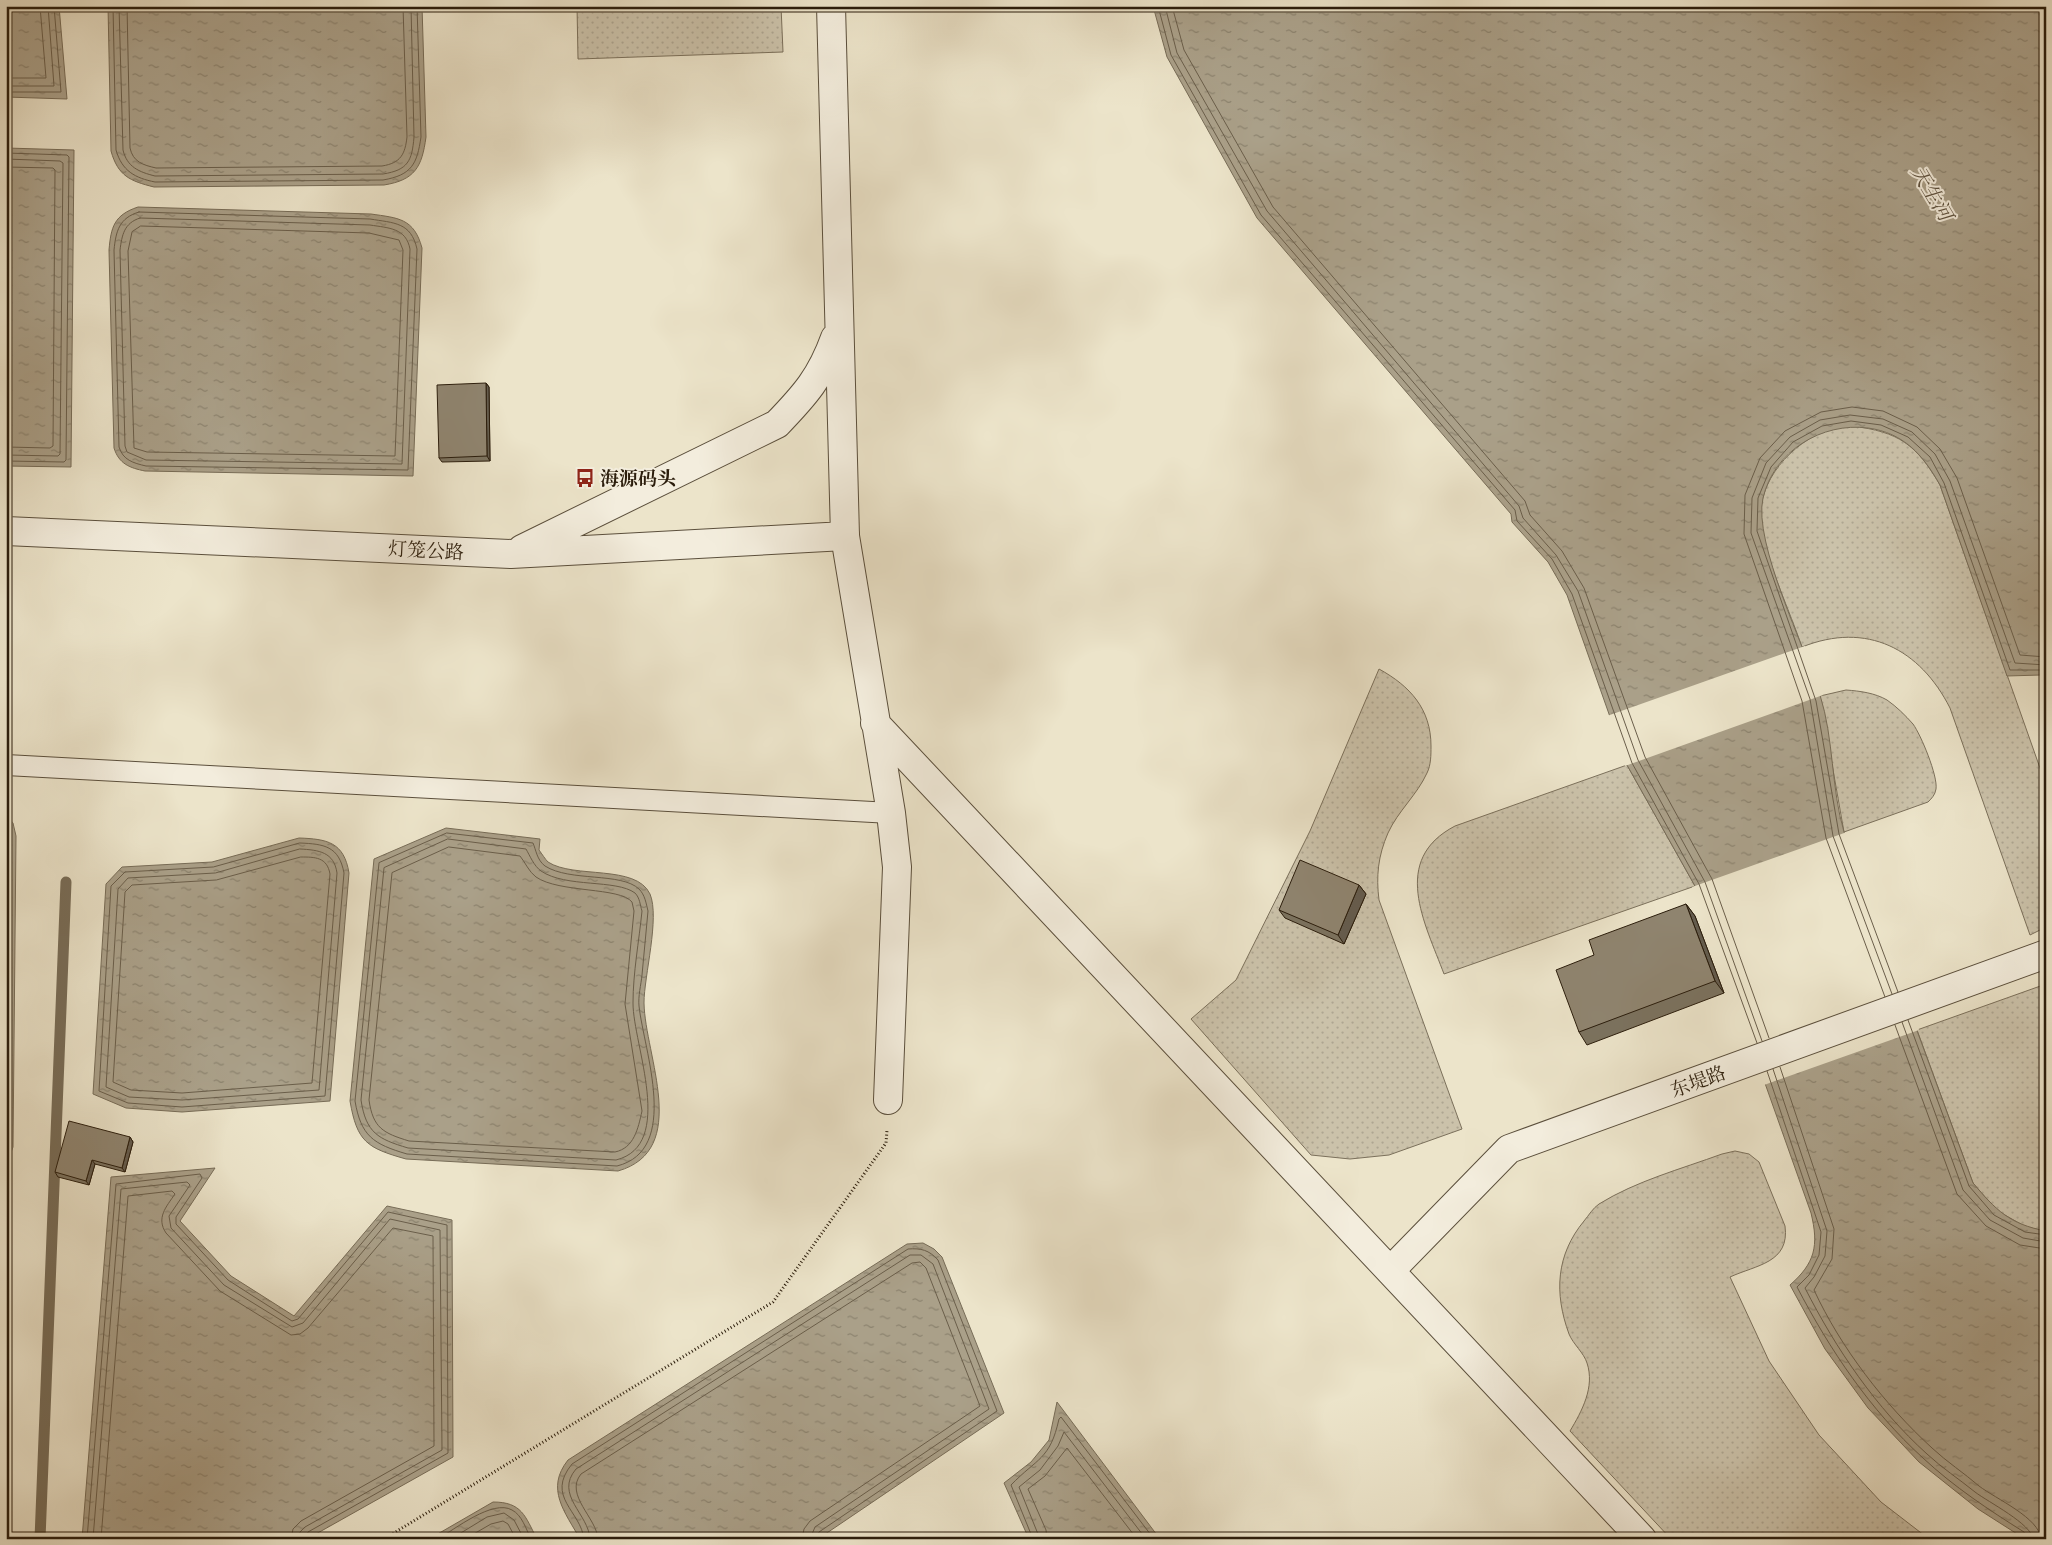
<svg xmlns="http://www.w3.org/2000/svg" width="2052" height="1545" viewBox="0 0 2052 1545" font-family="'IM FELL French Canon','Noto Serif SC',serif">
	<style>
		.grass { fill: url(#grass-dots); stroke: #7b705b }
		.water { fill: url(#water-ripples); stroke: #776c57 }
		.pier { fill: #ece4ca }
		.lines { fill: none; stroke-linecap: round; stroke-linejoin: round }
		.shore { stroke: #6a5e4a; stroke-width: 1 }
		.stream { stroke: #776c57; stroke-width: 11 }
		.service-casing { stroke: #5b4f3c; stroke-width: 22 }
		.minor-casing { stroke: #5b4f3c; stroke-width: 30 }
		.tertiary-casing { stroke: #5b4f3c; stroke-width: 30 }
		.path { stroke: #2b1d0c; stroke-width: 3; stroke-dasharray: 1 2.5; stroke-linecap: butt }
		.service { stroke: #f3eddd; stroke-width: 20 }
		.minor { stroke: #f3eddd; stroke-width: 28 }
		.tertiary { stroke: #f3eddd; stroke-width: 28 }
		.wall { fill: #7b725f; stroke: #2b1d0c }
		.shaded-wall { fill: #645c4e; stroke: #2b1d0c }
		.building { fill: #8f846f; stroke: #2b1d0c }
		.labels { text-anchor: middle; stroke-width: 4; stroke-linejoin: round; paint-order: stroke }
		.poi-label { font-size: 19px; font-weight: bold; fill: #2b1d0c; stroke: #f3eddd; text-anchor: start }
		.street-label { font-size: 19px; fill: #2b1d0c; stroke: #f3eddd }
		.water-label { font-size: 20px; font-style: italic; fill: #5e513e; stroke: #f3eddd }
	</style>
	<defs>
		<pattern id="grass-dots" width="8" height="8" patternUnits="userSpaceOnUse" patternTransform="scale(1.25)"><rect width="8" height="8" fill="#cbc2aa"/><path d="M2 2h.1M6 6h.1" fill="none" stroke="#aea691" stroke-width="1.8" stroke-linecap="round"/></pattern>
		<pattern id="water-ripples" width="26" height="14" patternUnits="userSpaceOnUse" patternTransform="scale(1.25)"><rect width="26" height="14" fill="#aaa089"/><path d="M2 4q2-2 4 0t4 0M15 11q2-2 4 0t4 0" fill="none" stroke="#8b826e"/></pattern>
	</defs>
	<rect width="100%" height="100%" fill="#ece4ca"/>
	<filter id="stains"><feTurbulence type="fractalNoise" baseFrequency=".004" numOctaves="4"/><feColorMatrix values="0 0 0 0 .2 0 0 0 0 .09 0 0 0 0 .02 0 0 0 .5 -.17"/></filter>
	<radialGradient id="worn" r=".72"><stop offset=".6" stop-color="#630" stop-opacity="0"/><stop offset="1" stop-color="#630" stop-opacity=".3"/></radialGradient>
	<path class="grass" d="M577 6H781L783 52 578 59Z
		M1852 426C1899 432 1916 444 1940 485L2046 785V927L2030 935 1950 708C1920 649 1867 621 1802 647 1789 609 1770 570 1762 531 1753 488 1785 449 1822 432 1831 428 1843 427 1852 426Z
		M1379 669C1410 686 1431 709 1431 746 1431 755 1431 765 1427 773 1417 795 1398 811 1388 833 1378 856 1376 876 1379 900L1462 1129 1389 1155 1350 1159 1311 1155 1191 1019 1236 980 1310 831Z
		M1846 690C1860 691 1875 693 1887 700 1897 707 1905 715 1913 724 1921 735 1938 776 1936 789 1935 795 1932 798 1928 802L1844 832 1820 696Z
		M1627 765 1695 886 1444 974C1425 923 1390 860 1455 826Z
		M2046 984V1231L2026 1227 1996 1210 1973 1183 1917 1030Z
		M1735 1151 1749 1154 1759 1162 1785 1226C1790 1263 1756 1265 1730 1277L1769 1361 1819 1435 1881 1502 1929 1539H1671L1570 1431C1582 1411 1595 1387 1587 1363 1584 1353 1573 1344 1569 1334 1554 1293 1556 1255 1584 1221 1589 1215 1593 1208 1599 1204 1636 1181 1681 1169 1722 1154Z"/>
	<path class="water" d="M6 6H59L67 99 6 97Z
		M108 6H422L426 137C422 167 415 180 384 185L154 187C130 181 118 176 111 151Z
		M1153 6H2046V682L2041 675 2007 676 1940 485C1923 455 1904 433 1868 428 1822 422 1774 451 1763 498 1753 543 1805 647 1820 695 1834 739 1831 788 1844 832 1856 871 1873 910 1887 949 1916 1027 1944 1105 1973 1183 1996 1210 2009 1224 2046 1231V1539H2025L1978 1509 1919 1462 1868 1408 1825 1349 1790 1285C1815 1263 1819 1246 1811 1213L1695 886 1627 765 1567 595 1548 562 1512 522 1511 514 1257 218 1167 57Z
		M6 148 74 150 71 467 6 466Z
		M138 207 371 214C398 218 414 218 422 248L413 476 145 471C130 468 119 464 114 448L109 250C111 227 114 215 138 207Z
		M6 815 13 823 16 836 13 1147 6 1166Z
		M446 828 540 839 539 850C542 854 545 859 548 862 574 879 636 864 650 894 660 918 644 976 644 1003 645 1056 691 1150 618 1171L406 1159C367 1148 357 1142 350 1101L374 859Z
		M299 838C327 839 344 842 349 873L330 1101 182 1112 126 1108 93 1094 106 884 122 867 212 862Z
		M215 1168 180 1221 231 1276 294 1316 387 1206 452 1220 453 1457 307 1539H82L111 1177Z
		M923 1243 934 1249 942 1257 1004 1413 818 1539H580C565 1512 545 1489 568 1460L907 1244Z
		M1057 1402 1160 1539H1029L1004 1483 1031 1462 1049 1440Z
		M493 1502C522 1502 525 1516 537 1539H429Z"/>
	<path class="pier" d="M1805 646 1823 695 1625 766 1607 716Z
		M1847 832 1919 1030 1764 1085 1692 887Z"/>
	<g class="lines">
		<path class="shore" d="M113 6 116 150C122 171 135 178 155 182L383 180C412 175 417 164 421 137L417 6
			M119 6 123 150C127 167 139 172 155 176L383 174C408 170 412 161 414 137L411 6
			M127 6 130 148C133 162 143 165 156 168L382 166C401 163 405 154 407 137L403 6
			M1158 6 1171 55 1261 215 1515 510 1517 521 1552 559 1572 594 1632 763 1699 884 1757 1043
			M1165 6 1177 53 1267 211 1519 506 1523 518 1556 555 1578 591 1638 760 1705 882 1762 1041
			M1172 6 1184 50 1273 207 1525 501 1530 515 1562 551 1584 588 1645 757 1712 879 1769 1038
			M6 78H46L40 6
			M6 86H54L48 6
			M6 92H61L54 6
			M6 153 67 155 69 157 66 460 64 462 6 461
			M6 159 60 161 63 163 60 454 58 456 6 455
			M6 167 53 168 55 170 53 446 50 448 6 447
			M139 212 370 219C394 223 411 222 417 249L408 470 146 466C133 463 123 460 119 447L114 250C116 231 119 218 139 212Z
			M140 218 370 225C389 228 406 228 410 249L402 464 146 460 127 452 125 446 120 250C122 235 124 223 140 218Z
			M141 226 369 233 399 240 403 250 395 456 147 452 134 448 128 251 132 232Z
			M6 823 11 837 8 1146 6 1152
			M447 833 533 843C536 850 537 860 545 866 570 882 621 872 639 889 645 895 646 903 648 911 646 932 644 954 642 975 641 985 638 996 639 1006 644 1051 681 1150 617 1166L407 1154C373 1144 361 1136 355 1101L379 863Z
			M448 839 526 849C530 856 534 866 541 871 566 888 616 879 635 893 640 898 640 905 642 911 639 941 633 973 633 1003 633 1045 676 1145 616 1160L408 1148C378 1139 366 1133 361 1100L384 868Z
			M300 843C324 844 339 846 344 873L325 1096 182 1107 128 1103 99 1091 111 886 125 872 213 867Z
			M449 847 520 856C525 862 529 872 536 877 559 893 620 887 632 902L634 911 625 1004 642 1111C638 1129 634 1148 615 1152L409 1141C383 1133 373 1128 369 1100L392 873Z
			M300 849C319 850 334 852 337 873L319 1090 182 1100 129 1097 106 1087 118 889 128 878 215 873Z
			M301 857C315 857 327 857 330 874L312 1083 182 1093 131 1090 113 1082 125 892 132 885 216 880Z
			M1898 992 1839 834 1816 701 1757 531 1758 498 1771 467 1793 442 1822 426 1851 421 1881 425 1908 437 1930 457 1944 483 2010 670H2041L2046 673
			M1892 994 1833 836 1810 699 1751 533 1752 498 1766 463 1790 437 1820 420 1850 415 1883 419 1912 432 1935 454 1950 481 2015 663 2046 665
			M1885 997 1826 838 1802 701 1744 534 1745 495 1760 458 1785 431 1821 412 1852 407 1883 411 1917 427 1940 449 1957 478 2020 655 2046 657
			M1908 1020 1969 1186 1994 1215 2025 1232 2046 1235
			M1902 1022 1963 1190 1990 1220 2023 1238 2046 1242
			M1895 1025 1957 1194 1986 1226 2020 1245 2046 1249
			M1780 1067 1834 1229 1832 1259 1814 1290C1841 1348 1884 1404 1932 1448 1947 1462 1964 1473 1979 1486 1996 1499 2040 1518 2041 1539
			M1773 1069 1827 1231 1825 1256 1814 1277 1805 1288C1836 1349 1876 1408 1927 1454 1942 1468 1959 1479 1975 1492 1988 1502 2032 1524 2033 1539
			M1767 1071 1821 1232 1819 1255 1809 1275 1797 1287C1830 1350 1870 1410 1923 1458 1954 1487 1989 1510 2024 1532L2027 1539
			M87 1539 116 1184 200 1174 202 1178 176 1217V1224L228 1280 292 1321 298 1319 388 1212 447 1225 448 1453 308 1532 305 1539
			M93 1539 121 1189 187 1182 190 1185 169 1216 171 1228 224 1285 292 1327 303 1323 390 1219 440 1230 442 1450 305 1527 300 1532 299 1539
			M101 1539 128 1196 172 1191 175 1194C166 1207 156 1218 166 1233L220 1291 291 1335 300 1334 308 1328 393 1228 433 1236 434 1446 301 1521 293 1529 291 1539
			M438 1539C455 1529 493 1499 512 1510 522 1515 526 1529 531 1539
			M451 1539 487 1517 504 1513 514 1520 524 1539
			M465 1539 491 1524 503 1521 508 1524 516 1539
			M584 1539C581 1511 545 1497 572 1464L908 1249C921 1248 929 1250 938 1260L997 1411 819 1532 816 1539
			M590 1539C589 1514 554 1495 576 1469L910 1255H921L933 1264 989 1409 815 1527 810 1539
			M598 1539C597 1518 564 1495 581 1474L912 1263 920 1262 926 1268 980 1406 810 1521 804 1529 802 1539
			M1033 1539 1011 1485C1037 1458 1050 1460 1059 1419L1061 1417 1154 1539
			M1040 1539 1019 1487 1040 1470 1058 1446 1064 1432 1146 1539
			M1047 1539 1046 1530 1028 1489 1045 1476 1067 1448 1137 1539"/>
		<path class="stream" d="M40 1539 66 882"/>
		<g class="service-casing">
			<path id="service" d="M6 765 891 813"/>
		</g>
		<g class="minor-casing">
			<path id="minor" d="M845 536 891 813 897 867 888 1100
				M875 723 1642 1539
				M1391 1270 1509 1149 2046 954"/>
		</g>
		<g class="tertiary-casing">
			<path id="tertiary" d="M6 531 511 554 845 536 831 6
				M522 549 777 424C805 395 821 377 835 338"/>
		</g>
		<path class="path" d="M384 1539 773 1302 886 1143 887 1130"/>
		<use href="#service" class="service"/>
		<use href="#minor" class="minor"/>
		<use href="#tertiary" class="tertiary"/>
	</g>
	<path class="wall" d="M486 383 489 387 490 461 442 462 439 458Z
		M1359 885 1366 894 1344 944 1285 918 1279 910Z
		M1686 904 1695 916 1724 993 1587 1045 1579 1032 1594 955Z
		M130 1137 133 1142 125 1172 95 1164 89 1185 58 1177 55 1172Z"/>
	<path class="shaded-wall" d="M486 383 489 387 490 461 487 456Z
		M1359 885 1366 894 1344 944 1338 935Z
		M1686 904 1695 916 1724 993 1715 981Z
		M130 1137 133 1142 125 1172 122 1168Z
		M92 1160 95 1164 89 1185 86 1181Z"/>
	<path class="building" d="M486 383 487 456 439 458 437 385Z
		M1300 860 1359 885 1338 935 1279 910Z
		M1686 904 1715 981 1579 1032 1556 970 1594 955 1589 940Z
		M69 1121 130 1137 122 1168 92 1160 86 1181 55 1172Z"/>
	<defs>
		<g id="bus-bare" transform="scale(1.5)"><path d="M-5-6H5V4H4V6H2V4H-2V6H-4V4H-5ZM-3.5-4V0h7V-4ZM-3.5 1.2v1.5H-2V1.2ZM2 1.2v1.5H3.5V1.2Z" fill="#8f2418" stroke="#f3eddd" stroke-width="2.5" paint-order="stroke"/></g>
	</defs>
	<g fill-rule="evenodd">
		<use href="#bus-bare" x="585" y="478"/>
	</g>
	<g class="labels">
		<g class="poi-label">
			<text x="600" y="485">海源码头</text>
		</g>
		<g class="street-label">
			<text transform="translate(426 550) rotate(3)" y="7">灯笼公路</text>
			<text transform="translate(1698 1081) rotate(-20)" y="7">东堤路</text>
		</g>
		<g class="water-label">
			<text transform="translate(1932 193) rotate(59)" y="7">天生河</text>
		</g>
	</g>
	<rect width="2052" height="1545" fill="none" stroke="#ece4ca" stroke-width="25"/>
	<rect x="8" y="8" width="2037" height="1530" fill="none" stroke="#2b1d0c" stroke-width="2.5"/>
	<rect x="12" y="12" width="2027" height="1520" fill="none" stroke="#2b1d0c"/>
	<rect width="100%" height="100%" filter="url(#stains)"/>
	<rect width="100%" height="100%" fill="url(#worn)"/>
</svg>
